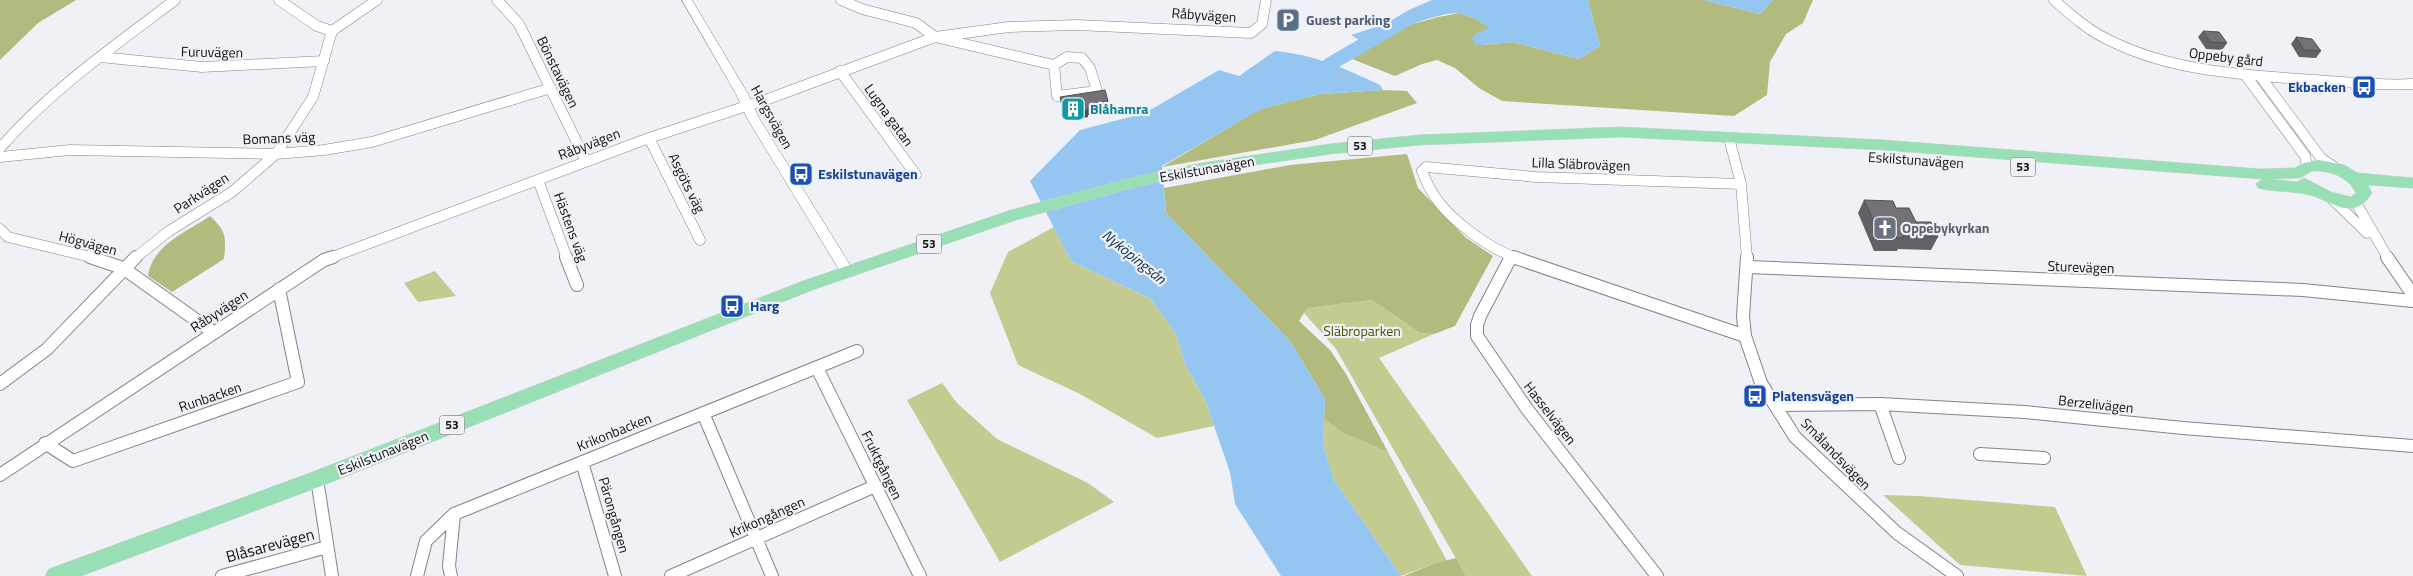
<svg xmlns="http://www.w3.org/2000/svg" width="2413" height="576" viewBox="0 0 2413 576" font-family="'Titillium Web',sans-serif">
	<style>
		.green { fill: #c4cb90 }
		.forest { fill: #b3ba7e }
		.water { fill: #95c6f1 }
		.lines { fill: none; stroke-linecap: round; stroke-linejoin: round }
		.river { fill: #95c6f1; fill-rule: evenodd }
		.minor-far1-casing { stroke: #838489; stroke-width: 11 }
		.minor-casing { stroke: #838489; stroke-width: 14 }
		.tertiary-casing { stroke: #838489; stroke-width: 1 }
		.primary-casing { stroke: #cfcfd0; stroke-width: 1 }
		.minor-far1 { stroke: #fff; stroke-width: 10 }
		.minor { stroke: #fff; stroke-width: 12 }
		.tertiary { fill: #fff; fill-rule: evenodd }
		.primary { fill: #99dfb6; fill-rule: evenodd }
		.wall { fill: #636165 }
		.shaded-wall { fill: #504f52 }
		.building { fill: #737175; stroke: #504f52 }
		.labels { text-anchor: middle; stroke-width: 4.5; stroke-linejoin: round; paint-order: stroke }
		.shield { fill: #eff1f6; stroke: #525456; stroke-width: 1 }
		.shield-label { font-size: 12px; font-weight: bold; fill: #0f1012 }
		.street-label { font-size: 14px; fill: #0f1012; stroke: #eff1f6 }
		.service-label { font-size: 14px; font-weight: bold; fill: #4e5e75; stroke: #eff1f6; text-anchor: start }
		.transit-label { font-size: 14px; font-weight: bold; fill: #164399; stroke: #eff1f6; text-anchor: start }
		.culture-label { font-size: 14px; font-weight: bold; fill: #0d838f; stroke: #eff1f6; text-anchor: start }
		.worship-label { font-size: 14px; font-weight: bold; fill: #5b616d; stroke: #eff1f6; text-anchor: start }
		.park-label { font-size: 14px; fill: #4c510a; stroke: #eff1f6 }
		.water-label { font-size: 15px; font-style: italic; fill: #082e4a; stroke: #eff1f6 }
		.near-street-label { font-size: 16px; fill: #0f1012; stroke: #eff1f6 }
	</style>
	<rect width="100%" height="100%" fill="#eff1f6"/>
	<path class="green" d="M1054 227 1071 261 1151 299 1176 334 1185 364 1205 400 1214 426 1157 438 1080 394 1018 365 990 293 1008 252Z
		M435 271 456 296 418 302 404 283Z
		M1372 300 1420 333 1434 334 1379 358 1532 576H1466L1336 349 1304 313 1307 308Z
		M942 383 957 403 997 439 1088 483 1114 502 1000 562 907 400Z
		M1324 419 1343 433 1388 452 1447 561 1433 564 1401 576 1334 480 1323 444Z
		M1883 495 1919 496 2055 507 2087 576 1960 565Z"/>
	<path class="forest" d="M0 0H76L38 23 0 60Z
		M1588 0H1704L1760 14 1773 0H1813L1803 23 1786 34 1770 62 1767 95 1734 116 1502 101 1479 88 1455 68 1437 60 1422 64 1395 76 1352 59 1367 45 1399 28 1438 17 1460 13 1476 19 1490 28 1483 45 1512 42 1579 59 1600 46Z
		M1383 90 1407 91 1417 103 1315 140 1162 167 1260 109 1320 94Z
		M1407 154 1418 188 1465 237 1493 256 1455 326 1434 334 1420 333 1372 300 1307 308 1299 321 1330 350 1346 374 1388 452 1343 433 1324 419 1325 399 1290 341 1166 213 1164 188 1290 165Z
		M210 216C227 232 226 237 224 259L172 292 148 276C152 245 187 232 210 216Z
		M1456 558 1466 576H1404L1433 564Z"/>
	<path class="water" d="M1435 0H1588L1600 46 1579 59 1512 42 1483 45 1475 44 1472 39 1475 34 1489 28C1481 22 1472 16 1462 14 1441 9 1386 35 1367 45L1351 35 1385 24Z
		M1704 0H1773L1760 14Z
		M1275 51C1313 54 1346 69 1380 85L1383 90 1320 94 1261 109 1162 166 1166 213 1290 341 1325 399 1323 444 1334 480 1401 576H1281L1235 504 1230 472 1214 426 1205 400 1185 364 1176 334 1151 299 1071 261 1030 181 1080 130 1145 113 1219 70 1239 76Z"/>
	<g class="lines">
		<path class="river" d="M1432 0H1456L1454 4 1423 18 1339 67 1320 91 1313 93 1306 91 1303 87 1325 59 1409 10Z"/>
		<g class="minor-far1-casing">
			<path id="minor-far1" d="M279 0 317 26 332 31
				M497 0 519 24 586 161
				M841 0 862 9 916 23 935 37 1054 65
				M2054 0C2072 16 2090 32 2113 42 2175 72 2246 75 2314 80 2347 82 2380 86 2413 84
				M100 57 202 67 324 61
				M1067 57 1082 58 1090 68 1097 91 1057 96 1054 65Z
				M840 71 916 175
				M2246 76 2305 156 2307 166
				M2260 76 2321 158 2337 169
				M649 138 700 240
				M1729 138 1741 184 1747 258
				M0 148C51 90 114 46 175 0
				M0 157 70 150 276 154 324 150 372 142 551 88
				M538 180 567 258
				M2332 199 2367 233
				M2355 201 2388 258
				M0 229 8 237 95 258
				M135 258 169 231 232 192 276 154 313 97 332 31 377 0
				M330 258 649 138 768 99 935 37 1009 27 1077 25 1251 33 1262 24 1266 0
				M1510 258 1511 256
				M1517 258C1489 249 1446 217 1432 192 1428 186 1425 178 1422 171L1426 167 1536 177 1741 184"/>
		</g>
		<g class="minor-casing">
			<path id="minor" d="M90 257 123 268 213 332
				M566 257 577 285
				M1511 257 1480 316 1477 325V336L1527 409 1657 576
				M1513 257 1745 336
				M1747 257 1743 316 1745 336 1761 383 1795 437 1897 533 1957 576
				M2387 257 2413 295
				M1748 267 2303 290 2413 301
				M817 368 920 576
				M0 384 47 349 136 257
				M1880 404 1899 458
				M1775 405 1880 404 2025 412 2183 428 2413 446
				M703 413 772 576
				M45 443 73 461 298 382 279 289
				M1980 454 2044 458
				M582 462 615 576
				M0 475 324 260 333 257
				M317 479 332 576
				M222 576 327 547
				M417 576 426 541 454 514 857 351
				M451 576 449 566 454 514
				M671 576 875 486"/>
		</g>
		<g class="tertiary-casing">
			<path id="tertiary" d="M682 0H692L748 94 759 118 855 273 853 276H843L747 118 736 94Z"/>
		</g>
		<g class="primary-casing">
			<path id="primary" d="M1621 127 1883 140 2260 169 2295 168 2304 163 2319 160 2344 165 2358 173 2413 178V188L2368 185 2372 193C2352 225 2329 198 2306 194 2290 191 2274 192 2258 188L2256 184 2262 179 1883 150 1621 137 1419 145 1330 154 1202 173 1139 186 1016 220 815 289 324 485 81 576H45L49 569 310 473 803 281 1011 210 1139 176 1202 163 1330 144 1419 135ZM2312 171C2329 170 2348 176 2356 193L2351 197 2331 192 2304 178 2297 182 2268 179 2300 178Z"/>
		</g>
		<use href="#minor-far1" class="minor-far1"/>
		<use href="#minor" class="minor"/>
		<use href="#tertiary" class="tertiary"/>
		<use href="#primary" class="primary"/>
	</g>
	<path class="wall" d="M2203 31 2227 43 2222 50 2206 49 2198 37Z
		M2296 37 2321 51 2316 58 2299 57 2291 44Z
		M1060 97 1109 108 1095 110 1096 114 1088 115V117L1073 119V117L1064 118 1061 104Z
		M1864 200 1896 208 1938 237 1931 250 1898 249 1897 251H1874L1858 213Z"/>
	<path class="shaded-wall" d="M1108 101 1109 108 1095 110 1096 114 1088 115V117L1073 119 1072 113 1087 108 1094 103Z
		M1072 110 1073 117 1064 118V111Z"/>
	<path class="building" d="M2203 31 2219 32 2227 43 2210 42Z
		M2296 37 2312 39 2321 51 2304 50Z
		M1105 90 1108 101 1094 103 1095 107 1087 108 1088 110 1072 113V110L1064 111 1060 97Z
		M1864 200 1893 201 1896 208H1909L1916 222H1931L1938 237 1903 236 1904 238 1881 237Z"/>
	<defs>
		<g id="parking-square" transform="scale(1.25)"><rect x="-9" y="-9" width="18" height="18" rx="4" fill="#5c6f8a" stroke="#eff1f6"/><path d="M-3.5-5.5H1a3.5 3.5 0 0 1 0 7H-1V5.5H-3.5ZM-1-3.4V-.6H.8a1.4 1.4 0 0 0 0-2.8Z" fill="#fff"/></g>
		<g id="bus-square" transform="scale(1.25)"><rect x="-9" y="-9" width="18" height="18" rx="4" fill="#1a4fb4" stroke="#eff1f6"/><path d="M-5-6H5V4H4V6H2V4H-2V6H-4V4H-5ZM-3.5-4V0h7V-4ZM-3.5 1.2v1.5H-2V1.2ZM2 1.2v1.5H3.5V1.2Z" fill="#fff"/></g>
		<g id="building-square" transform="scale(1.25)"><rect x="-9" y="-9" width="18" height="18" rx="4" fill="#0f9aa8" stroke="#eff1f6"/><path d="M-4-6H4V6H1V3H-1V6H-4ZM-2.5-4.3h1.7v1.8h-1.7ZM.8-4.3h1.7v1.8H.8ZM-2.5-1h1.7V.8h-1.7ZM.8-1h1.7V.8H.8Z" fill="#fff"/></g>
		<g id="church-square" transform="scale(1.25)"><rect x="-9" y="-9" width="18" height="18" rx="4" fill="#6b7280" stroke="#eff1f6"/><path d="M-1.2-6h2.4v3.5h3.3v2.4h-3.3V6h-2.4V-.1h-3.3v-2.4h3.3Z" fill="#fff"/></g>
	</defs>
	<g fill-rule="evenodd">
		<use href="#parking-square" x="1288" y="20"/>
		<use href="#bus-square" x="2364" y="87"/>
		<use href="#building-square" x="1073" y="109"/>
		<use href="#bus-square" x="801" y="174"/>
		<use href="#church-square" x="1885" y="228"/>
		<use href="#bus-square" x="732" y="306"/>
		<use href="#bus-square" x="1755" y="396"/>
	</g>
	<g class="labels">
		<g class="shield">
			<rect x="1347.5" y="136.5" width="25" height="19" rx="4"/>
			<rect x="2010.5" y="157.5" width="25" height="19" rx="4"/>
			<rect x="916.5" y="234.5" width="25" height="19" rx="4"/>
			<rect x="439.5" y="415.5" width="25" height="19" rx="4"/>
		</g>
		<g class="shield-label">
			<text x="1360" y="150">53</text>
			<text x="2023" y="171">53</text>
			<text x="929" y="248">53</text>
			<text x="452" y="429">53</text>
		</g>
		<g class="street-label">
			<text transform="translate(1204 15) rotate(4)" y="5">Råbyvägen</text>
			<text transform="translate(212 52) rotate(1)" y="5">Furuvägen</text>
			<text transform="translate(2226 57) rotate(7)" y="5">Oppeby gård</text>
			<text transform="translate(558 72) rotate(64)" y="5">Bönstavägen</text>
			<text transform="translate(889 115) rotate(54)" y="5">Lugna gatan</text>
			<text transform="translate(772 117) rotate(61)" y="5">Hargsvägen</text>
			<text transform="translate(279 138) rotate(-2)" y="5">Bomans väg</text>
			<text transform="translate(589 144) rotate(-21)" y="5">Råbyvägen</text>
			<text transform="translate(1916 160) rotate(4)" y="5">Eskilstunavägen</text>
			<text transform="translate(1581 164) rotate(2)" y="5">Lilla Släbrovägen</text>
			<text transform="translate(1207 169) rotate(-10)" y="5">Eskilstunavägen</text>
			<text transform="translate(687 183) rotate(64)" y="5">Asgöts väg</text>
			<text transform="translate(201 193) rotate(-33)" y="5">Parkvägen</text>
			<text transform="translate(571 227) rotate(70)" y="5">Hästens väg</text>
			<text transform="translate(88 243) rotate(15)" y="5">Högvägen</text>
			<text transform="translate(2081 267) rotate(2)" y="5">Sturevägen</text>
			<text transform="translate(219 311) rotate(-33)" y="5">Råbyvägen</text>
			<text transform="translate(210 397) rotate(-19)" y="5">Runbacken</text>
			<text transform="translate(2096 404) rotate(6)" y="5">Berzelivägen</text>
			<text transform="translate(1550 413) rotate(52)" y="5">Hasselvägen</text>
			<text transform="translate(614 432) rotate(-22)" y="5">Krikonbacken</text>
			<text transform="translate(383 453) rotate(-22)" y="5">Eskilstunavägen</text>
			<text transform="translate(1836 454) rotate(46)" y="5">Smålandsvägen</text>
			<text transform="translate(882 465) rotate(64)" y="5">Fruktgången</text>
			<text transform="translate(614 515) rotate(74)" y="5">Pärongången</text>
			<text transform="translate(767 517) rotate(-24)" y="5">Krikongången</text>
		</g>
		<g class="service-label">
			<text x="1306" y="25">Guest parking</text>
		</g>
		<g class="transit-label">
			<text x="2346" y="92" text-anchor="end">Ekbacken</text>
			<text x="818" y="179">Eskilstunavägen</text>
			<text x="750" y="311">Harg</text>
			<text x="1772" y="401">Platensvägen</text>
		</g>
		<g class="culture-label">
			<text x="1090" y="114">Blåhamra</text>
		</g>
		<g class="worship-label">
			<text x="1902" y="233">Oppebykyrkan</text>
		</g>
		<g class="park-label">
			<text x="1362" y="336">Släbroparken</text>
		</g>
		<g class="water-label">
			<text transform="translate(1134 257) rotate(39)" y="5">Nyköpingsån</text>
		</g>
		<g class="near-street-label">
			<text transform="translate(270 545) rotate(-15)" y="6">Blåsarevägen</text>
		</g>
	</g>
</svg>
